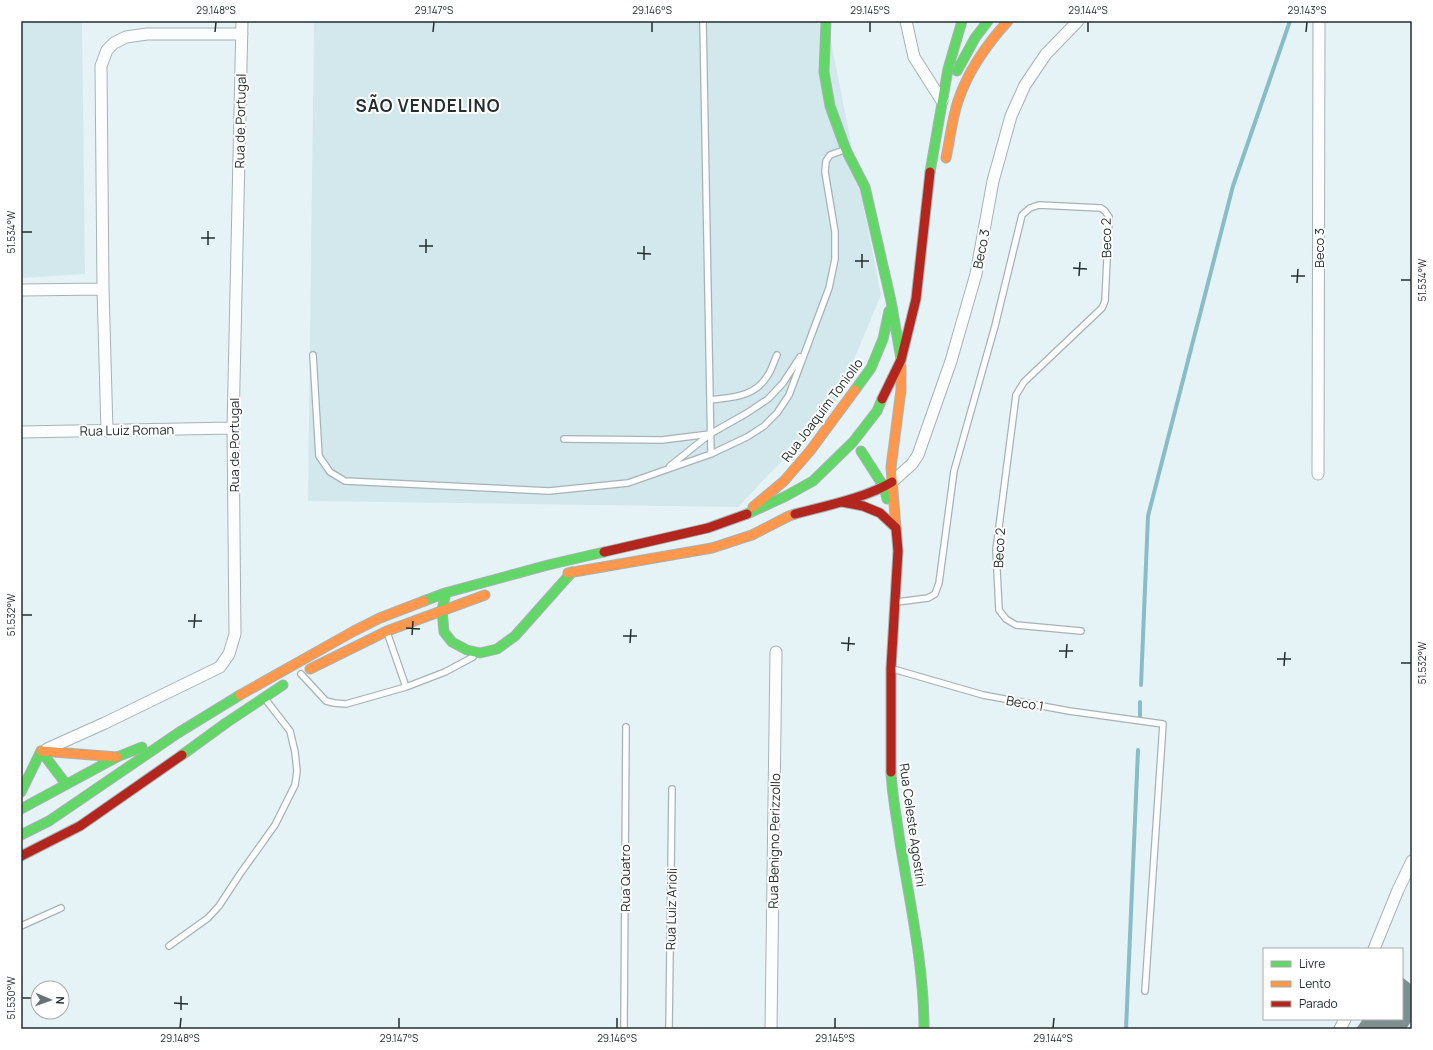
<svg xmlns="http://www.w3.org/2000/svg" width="1433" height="1050" viewBox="0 0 1433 1050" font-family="Manrope,sans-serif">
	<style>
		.built { fill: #d2e8ed }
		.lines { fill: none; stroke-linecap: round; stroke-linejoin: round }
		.stream { stroke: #88bdc7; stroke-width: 4 }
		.building { fill: #7e8f92 }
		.lane-casing { stroke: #a8b2b5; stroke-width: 8 }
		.street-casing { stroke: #a8b2b5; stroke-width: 13 }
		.fast-casing { stroke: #a8b2b5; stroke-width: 11 }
		.slow-casing { stroke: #a8b2b5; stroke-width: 11 }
		.jam-casing { stroke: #a8b2b5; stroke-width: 11 }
		.lane { stroke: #fbfdfe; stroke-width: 5.5 }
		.street { stroke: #fbfdfe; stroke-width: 11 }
		.fast { stroke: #63d668; stroke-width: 9 }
		.slow { stroke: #ff974d; stroke-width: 9 }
		.jam { stroke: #b3261e; stroke-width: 9 }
		.ticks { fill: none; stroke: #252e2f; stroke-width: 1.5 }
		.labels { text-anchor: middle; stroke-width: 4; stroke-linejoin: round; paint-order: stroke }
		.street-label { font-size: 13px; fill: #252e2f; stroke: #fff }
		.district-label { font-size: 17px; font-weight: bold; letter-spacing: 1px; fill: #252e2f; stroke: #fff }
		.neatline { fill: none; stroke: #252e2f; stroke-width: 1.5 }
		.ticks-label { font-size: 10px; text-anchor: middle; fill: #252e2f }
	</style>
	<rect width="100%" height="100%" fill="#e6f3f6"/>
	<path class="built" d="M21 21H82L85 274 21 278Z
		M314 21H827L881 295 835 405 738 507 308 501Z"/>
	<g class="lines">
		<path class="stream" d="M1141 685 1148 516 1233 186 1290 21
			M1140 702V716
			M1126 1029 1138 750"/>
	</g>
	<path class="building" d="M1402 977 1412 985V1020L1406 1029H1356L1363 1019H1402Z"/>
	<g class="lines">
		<g class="lane-casing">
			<path id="lane" d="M703 21 711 454
				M313 355 319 456 330 472 345 481 549 491 628 483 711 454 747 437 764 426 777 413 789 395 829 288 835 259V232L825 172 826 161 830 155 844 150
				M711 400C733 397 755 397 768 375 772 369 774 361 777 355
				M564 439 662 440 710 434
				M670 466 710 434 747 413 768 399 783 383 800 357
				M897 602 928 598 935 594 939 583 954 471 995 326 1022 215 1030 208 1039 205 1101 208 1105 211 1109 217 1105 301 1102 308 1024 382 1016 395 996 550 999 610 1006 619 1016 625 1081 631
				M388 635 406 687
				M893 669 983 695 1069 711 1163 724 1145 991
				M301 674 326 701 334 703 346 704 406 687 445 672 473 657
				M21 926 61 908
				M169 946 208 918 219 906 240 874 275 825 295 785 297 771 295 752 290 731 266 700
				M624 1029 626 727
				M669 1029 672 789"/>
		</g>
		<g class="street-casing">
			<path id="street" d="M906 21 914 57 942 101
				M21 290 103 289
				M107 431 103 289 101 66 107 50 114 43 126 37 147 34H242
				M21 432 233 428
				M1318 474 1319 21
				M892 482 912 464 918 455 951 361 976 274 993 181 1011 116 1025 85 1046 54 1078 21
				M47 749 105 723 220 667 229 654 235 634 233 428 242 21
				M1374 949 1398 890 1412 861
				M771 1029 776 652
				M1340 1029 1345 1019"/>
		</g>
		<g class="fast-casing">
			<path id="fast" d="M826 21 824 72 830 106 846 150 865 187 891 301 901 359
				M957 71 975 38 988 21
				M930 172 948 69 962 21
				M855 390 871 368 883 339 889 311
				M861 451 884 487 887 499
				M747 514 786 496 813 481 853 442 877 411 882 399
				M445 597 442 610 444 632 452 642 467 650 480 653 497 649 515 636 572 572
				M424 601 445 593 548 565 604 552
				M41 751 66 784
				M182 755 226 723 283 685
				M891 772C892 796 897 819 900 842 910 904 924 966 924 1029
				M21 792 41 751
				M21 809 117 757 142 747
				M21 835 49 821 178 733 240 695"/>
		</g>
		<g class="slow-casing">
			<path id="slow" d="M946 158C950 139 952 119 958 101 968 71 987 44 1008 21
				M753 507 784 481 810 451 855 390
				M896 528 891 467 901 390V367
				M568 573 712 548 752 535 789 516 795 514
				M310 669 387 631 485 595
				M240 695 354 631 380 618 424 601
				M41 751 117 757"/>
		</g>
		<g class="jam-casing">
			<path id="jam" d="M882 399 901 360 916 299 930 172
				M842 502 863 506 880 513 896 528
				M795 514C825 506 866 498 892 482
				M604 552 708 528 747 514
				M891 772V668L898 551 896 528
				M21 856 80 826 182 755"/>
		</g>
		<use href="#lane" class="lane"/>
		<use href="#street" class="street"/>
		<use href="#fast" class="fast"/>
		<use href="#slow" class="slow"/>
		<use href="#jam" class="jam"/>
	</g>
	<path class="ticks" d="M215 32 216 22M433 32 434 22M652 32V22M870 32V22M1088 32V22M1306 32 1307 22M22 232H32M201 238H215M208 245V231M419 246H433M426 253V239M637 253 651 254M644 260V246M855 261H869M862 268V254M1073 268 1087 269M1079 276 1080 262M1291 276H1305M1401 280H1411M1297 283 1298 269M22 615H32M188 621H202M194 628 195 614M406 628 420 629M412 635 413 621M623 636H637M630 643 631 629M841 643 855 644M848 651 849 637M1059 651H1073M1066 658 1067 644M1277 659H1291M1401 663H1411M1284 666 1285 652M22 998H32M174 1003 188 1004M181 1010V996M180 1028 181 1018M399 1028V1018M617 1028V1018M835 1028V1018M1053 1028 1054 1018"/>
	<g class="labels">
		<g class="street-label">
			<text transform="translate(240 121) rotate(-89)" y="5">Rua de Portugal</text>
			<text transform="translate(1106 238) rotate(-91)" y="5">Beco 2</text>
			<text transform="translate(1319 248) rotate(-90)" y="5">Beco 3</text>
			<text transform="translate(981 249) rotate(-79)" y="5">Beco 3</text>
			<text transform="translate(822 410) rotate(-53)" y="5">Rua Joaquim Toniollo</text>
			<text transform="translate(127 430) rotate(-1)" y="5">Rua Luiz Roman</text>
			<text transform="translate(234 445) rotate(-90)" y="5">Rua de Portugal</text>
			<text transform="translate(999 548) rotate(-87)" y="5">Beco 2</text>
			<text transform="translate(1025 703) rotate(10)" y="5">Beco 1</text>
			<text transform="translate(913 825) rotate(82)" y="5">Rua Celeste Agostini</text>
			<text transform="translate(774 841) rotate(-89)" y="5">Rua Benigno Perizzollo</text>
			<text transform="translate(625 878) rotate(-90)" y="5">Rua Quatro</text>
			<text transform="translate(671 909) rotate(-89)" y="5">Rua Luiz Arioli</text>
		</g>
		<g class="district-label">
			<text x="428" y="112">SÃO VENDELINO</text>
		</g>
	</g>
	<rect width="1433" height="1050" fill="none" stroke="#ffffff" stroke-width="44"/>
	<rect x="1263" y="948" width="140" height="72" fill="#ffffff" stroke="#a8abac"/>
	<rect x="1271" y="961" width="20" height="6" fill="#63d668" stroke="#a8abac"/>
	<text x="1299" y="968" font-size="12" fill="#252e2f">Livre</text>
	<rect x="1271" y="981" width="20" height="6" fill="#ff974d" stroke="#a8abac"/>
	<text x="1299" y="988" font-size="12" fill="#252e2f">Lento</text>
	<rect x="1271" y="1001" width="20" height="6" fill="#b3261e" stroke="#a8abac"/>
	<text x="1299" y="1008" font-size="12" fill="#252e2f">Parado</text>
	<g transform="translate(50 1000) rotate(92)"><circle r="19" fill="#ffffff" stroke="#a8abac"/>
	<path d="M0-3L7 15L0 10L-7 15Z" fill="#697375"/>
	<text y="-6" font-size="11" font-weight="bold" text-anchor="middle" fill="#252e2f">N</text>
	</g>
	<rect x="22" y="22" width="1389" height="1006" class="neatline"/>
	<g class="ticks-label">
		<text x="216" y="14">29.148°S</text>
		<text x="434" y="14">29.147°S</text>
		<text x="652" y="14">29.146°S</text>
		<text x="870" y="14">29.145°S</text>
		<text x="1088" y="14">29.144°S</text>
		<text x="1307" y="14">29.143°S</text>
		<text transform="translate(11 232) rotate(-90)" y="4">51.534°W</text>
		<text transform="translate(1422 280) rotate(-90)" y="4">51.534°W</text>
		<text transform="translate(11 615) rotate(-90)" y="4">51.532°W</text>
		<text transform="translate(1422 663) rotate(-90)" y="4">51.532°W</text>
		<text transform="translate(11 998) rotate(-90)" y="4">51.530°W</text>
		<text x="180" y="1042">29.148°S</text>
		<text x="399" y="1042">29.147°S</text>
		<text x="617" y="1042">29.146°S</text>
		<text x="835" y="1042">29.145°S</text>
		<text x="1053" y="1042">29.144°S</text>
	</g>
</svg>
